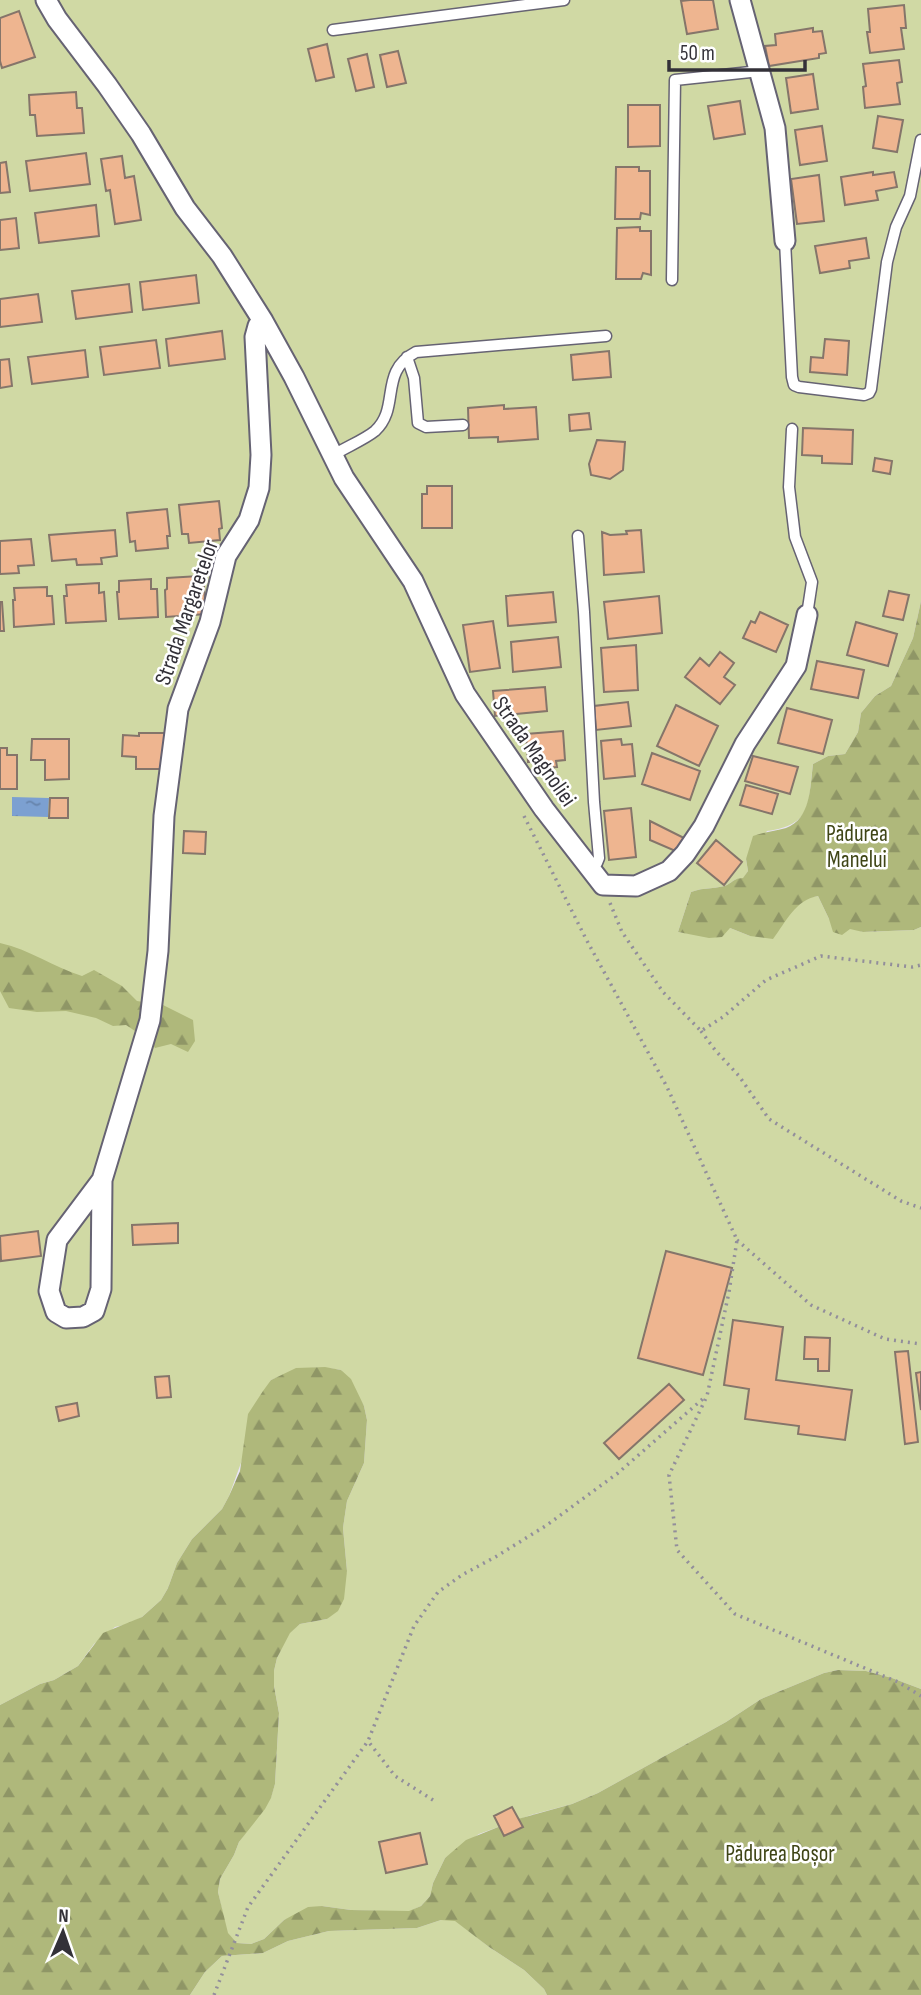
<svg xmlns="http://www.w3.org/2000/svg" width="921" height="1995" viewBox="0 0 921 1995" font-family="'Sofia Sans Condensed',sans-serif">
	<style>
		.grass { fill: #d0d9a4 }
		.forest { fill: url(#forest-firs) }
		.water { fill: url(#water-ripples) }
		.building { fill: #eeb590; stroke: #85756a; stroke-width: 2 }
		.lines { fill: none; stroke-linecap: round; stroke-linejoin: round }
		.service-casing { stroke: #666373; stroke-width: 13 }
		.minor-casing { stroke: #666373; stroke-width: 23 }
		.path { stroke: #928e9b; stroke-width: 3.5; stroke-dasharray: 2 5; stroke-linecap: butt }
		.service { stroke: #fff; stroke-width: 10 }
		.minor { stroke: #fff; stroke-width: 19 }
		.labels { text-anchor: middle; stroke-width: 5; stroke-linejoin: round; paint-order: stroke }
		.street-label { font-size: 23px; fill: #333138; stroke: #fff }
		.park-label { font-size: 23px; fill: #3f4516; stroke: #fff }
	</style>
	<defs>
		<pattern id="forest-firs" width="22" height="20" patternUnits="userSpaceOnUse" patternTransform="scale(1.75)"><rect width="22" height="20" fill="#afb87b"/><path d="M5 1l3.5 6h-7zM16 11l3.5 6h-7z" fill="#8f9666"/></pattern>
		<pattern id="water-ripples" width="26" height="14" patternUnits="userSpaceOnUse" patternTransform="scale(1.75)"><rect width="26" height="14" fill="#7ca0d1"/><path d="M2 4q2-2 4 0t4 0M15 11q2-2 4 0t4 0" fill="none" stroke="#6683ab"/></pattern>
	</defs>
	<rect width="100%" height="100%" fill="#e9e4f7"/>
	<path class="grass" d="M0 0H921V601L913 638 891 686 875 696 861 713 858 732 845 754 828 756 813 764C808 803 813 825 767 831L746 859 748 871 743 879C735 878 734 881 727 885 718 889 704 887 691 892L678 932 693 934 730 928 750 936 807 898 818 896 829 919 863 932 914 930 921 927V1689L892 1678 866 1671 838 1670 824 1673 761 1699 726 1722 598 1793 572 1804 531 1815 479 1834 445 1858 433 1883 430 1896 421 1906 408 1912 351 1910 322 1906 284 1920 264 1939 251 1944 237 1943 227 1933 218 1892 220 1879 234 1855 239 1842 271 1797 275 1784 279 1713 274 1686V1671L277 1658 289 1633 300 1624 327 1619 347 1571 343 1528 347 1501 364 1463 367 1420 364 1406 341 1370C312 1365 297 1368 271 1380L229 1496 222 1509 192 1539 177 1563 168 1588 161 1600 142 1617 129 1624 115 1627 94 1644 78 1666 54 1680 40 1684 0 1705Z
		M441 1920H455L489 1947 524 1970 544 1989 547 1995H190L205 1972 222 1956 263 1953 288 1941 329 1931 417 1928Z"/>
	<path class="forest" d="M921 601V927L914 930 863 932 850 929 842 935 833 932 829 919 818 896C795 900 786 922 773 939L750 936 730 928 722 937 709 938 678 932 691 892C704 887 718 889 727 885 734 881 735 878 743 878L748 871 746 859 753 836C764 832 775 831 786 828 811 819 810 787 813 764L828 756 845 754 858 732 861 713 875 696 891 686 913 638Z
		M0 943C31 950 53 967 82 976L94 970 122 986 137 1001 163 1005 193 1020 195 1041 188 1052 171 1044 155 1048 150 1041 126 1025 113 1026 96 1018 66 1011 37 1012 9 1008 0 991Z
		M325 1367 341 1370 351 1379 364 1406 367 1420 364 1463 347 1501 343 1528 347 1571 344 1599 338 1611 327 1619 300 1624 290 1633 277 1658 274 1671V1686L279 1713 275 1784 271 1798 265 1809 239 1842 234 1855 220 1879 218 1892 228 1933 237 1943 251 1944 264 1939 284 1920 308 1907 322 1906 351 1910 409 1911 421 1906 430 1896 433 1883 445 1858 466 1840 518 1819 572 1804 598 1793 726 1722 761 1699 824 1673 838 1670 866 1671 892 1678 921 1689V1995H547L544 1989 524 1970 489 1947 455 1921 441 1920 417 1928 329 1931 288 1941 263 1953 222 1956 205 1972 190 1995H0V1705L40 1684 54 1680 78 1666 103 1633 142 1617 161 1600 168 1588 177 1563 192 1539 222 1509 229 1496 240 1471 248 1414 263 1391 271 1380 296 1368Z"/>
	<path class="water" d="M12 797 49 798 48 817 12 816Z"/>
	<path class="building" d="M690 0H713L718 29 687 34 681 1Z
		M904 5 906 28H901L904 49 870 53 867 32H870L868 9Z
		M19 11 35 57 2 68 0 61V18Z
		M813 28V32L822 31 826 53 819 54V58L769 66 765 46 776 45 775 34Z
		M327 44 334 77 316 81 308 49Z
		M398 51 406 83 387 87 380 55Z
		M367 54 374 87 356 91 348 59Z
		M899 60 902 82 897 83 900 104 865 108 863 87 866 86 863 64Z
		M813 74 818 109 791 113 786 78Z
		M76 92 77 108H82L84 133 37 136 35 115H30L29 95Z
		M740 101 745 134 714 139 708 106Z
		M628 105H660V146L628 147Z
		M878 116 903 120 897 152 873 148Z
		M822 126 827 161 800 165 795 130Z
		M86 153 90 184 30 191 26 161Z
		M122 156 125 178 134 176 141 220 115 224 110 190 106 191 101 159Z
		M6 162 10 192 0 193V163Z
		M616 167H639V171H650V215L641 213 640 219H615Z
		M873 172V175L894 172 897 187 876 191 878 200 845 205 841 177Z
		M819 175 824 221 797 224 791 179Z
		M96 205 99 236 39 243 35 213Z
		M16 218 19 248 0 250V220Z
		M640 227V231H651V275L643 273 641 279H616L617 228Z
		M866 238 869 258 849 261 850 268 820 273 815 246Z
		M196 275 199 303 143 310 140 282Z
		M129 284 132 312 76 319 72 291Z
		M38 294 42 322 0 327V299Z
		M222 331 225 359 169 366 166 339Z
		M825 339 849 341 847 375 810 372 811 357 823 358Z
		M156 340 160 368 104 375 100 347Z
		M85 350 88 377 32 384 28 357Z
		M609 351 611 377 573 380 571 355Z
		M9 359 12 386 0 388V360Z
		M504 405V409L536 407 538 439 498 442V437L469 438 468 408Z
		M589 413 591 429 570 431 569 415Z
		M803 428 853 430 852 464 822 463V456L802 455Z
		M597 440 625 442 623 470 610 479 591 475 589 464Z
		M875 458 892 461 890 474 873 471Z
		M427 486H452V528H422V494H427Z
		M219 501 222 528 219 529 220 540 189 543 188 534H182L179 505Z
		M167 509 170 536H167L168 548 136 551 135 541 130 542 127 513Z
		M115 530 117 556 101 558 102 564 77 565 76 559 52 561 49 535Z
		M641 530 644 572 604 575 602 532 610 535 627 534 626 531Z
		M31 539 34 565 18 566 19 573 0 574V541Z
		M199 576V586H204L206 614 166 617 165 590 167 589V578Z
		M151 579V589H157L158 617 119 619 117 592H119V581Z
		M99 583V593L104 592 106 621 66 623 64 596H67L66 585Z
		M47 587V596H52L54 624 14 627 13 600H15L14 588Z
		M889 591 909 595 903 620 883 616Z
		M553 592 556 622 508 626 506 596Z
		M659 596 662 633 608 639 604 602Z
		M0 602H2L4 631H0Z
		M760 612 788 625 776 652 743 638 751 621 755 623Z
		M493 621 500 668 470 672 463 625Z
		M856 622 897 634 888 666 847 655Z
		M558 637 561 667 513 672 511 642Z
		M636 645 638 690 604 692 601 648Z
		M720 652 734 663 724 677 735 685 720 704 685 677 700 658 709 666Z
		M817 661 864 670 858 698 811 689Z
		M545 687 547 711 495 716 493 691Z
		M628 702 631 726 596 730 594 706Z
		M676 705 718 726 699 766 657 746Z
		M787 708 832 720 823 754 778 743Z
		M563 731 565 760 556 761 557 767 544 768 543 760 528 762 526 734Z
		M139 733H165L164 769H136V757L122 756 123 735 139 736Z
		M32 739H69V779L45 780V760H31Z
		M621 739 622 745 632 744 635 776 604 779 601 741Z
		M0 748H7V755H17V789H0Z
		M652 753 700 771 690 800 642 784Z
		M753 756 798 767 790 794 745 781Z
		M746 785 778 794 772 814 740 805Z
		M50 798H68V818H49Z
		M631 808 636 857 609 860 604 811Z
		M650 821 686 839 680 853 650 840Z
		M184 831 206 832 205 854 183 853Z
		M716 840 742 862 724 885 697 863Z
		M178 1223V1243L133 1245 132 1225Z
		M38 1231 41 1256 1 1261 0 1236Z
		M666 1251 732 1268 703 1375 638 1358Z
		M733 1320 783 1327 776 1380 852 1390 845 1440 798 1434 799 1426 745 1419 749 1389 724 1385Z
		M805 1337 830 1338 829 1371H818V1359H804Z
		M908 1351 918 1442 905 1444 895 1352Z
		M921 1372V1410L916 1373Z
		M169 1376 171 1397 157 1398 155 1377Z
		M669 1384 684 1400 619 1459 604 1443Z
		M77 1403 79 1416 59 1421 56 1407Z
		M512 1807 523 1827 504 1836 494 1816Z
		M420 1833 427 1864 386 1873 379 1842Z"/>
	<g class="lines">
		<g class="service-casing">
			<path id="service" d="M333 30 564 0
				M785 241 792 377 794 385 799 387 864 395 869 393 871 389 887 262 896 227 910 196 921 140
				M672 280 675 80 760 71
				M407 357 414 378 418 423 426 427 463 425
				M792 429 789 487 795 537 812 582 807 615
				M332 456C344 448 364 440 375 431 401 407 378 372 416 352L606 336
				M578 536 584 612 594 802 599 858 597 863 590 868"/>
		</g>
		<g class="minor-casing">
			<path id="minor" d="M46 0 57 19 107 85 141 134 185 208 222 256 263 321 294 377 344 478 413 581 465 694 544 809 603 885 636 886 669 871 685 854 704 826 745 744 796 666 807 615
				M740 0 775 128 785 241
				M102 1180 57 1240 49 1291 56 1312 66 1318 83 1317 94 1311 101 1289 102 1180 150 1020 158 951 164 816 178 709 210 622 226 556 249 520 259 488 261 455 255 337 258 326 263 321"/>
		</g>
		<path class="path" d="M524 816 586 939 667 1087 737 1240 729 1292 707 1396 669 1475 677 1550 735 1614 898 1682 921 1696
			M610 903 622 932 663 992 701 1031 723 1017 766 980 821 956 912 967 921 965
			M701 1031 715 1050 739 1076 769 1119 901 1201 921 1208
			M737 1240 811 1305 885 1339 921 1344
			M433 1800 395 1776 368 1741 414 1626 438 1592 462 1575 497 1556 547 1525 618 1473 705 1397
			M214 1995 248 1907 368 1741"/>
		<use href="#service" class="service"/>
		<use href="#minor" class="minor"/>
	</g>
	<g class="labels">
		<g class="street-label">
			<text transform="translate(186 612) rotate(-71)" y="8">Strada Margaretelor</text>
			<text transform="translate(535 751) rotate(55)" y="8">Strada Magnoliei</text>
		</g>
		<g class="park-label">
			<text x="857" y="841">Pădurea<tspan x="857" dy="26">Manelui</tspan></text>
			<text x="780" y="1861">Pădurea Boșor</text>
		</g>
	</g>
	<g transform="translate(63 1932) rotate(2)" stroke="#ffffff" stroke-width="5" paint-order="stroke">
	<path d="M0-5L12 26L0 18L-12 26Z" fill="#333138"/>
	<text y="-10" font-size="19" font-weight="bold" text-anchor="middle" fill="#333138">N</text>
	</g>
	<path d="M669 60v10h136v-10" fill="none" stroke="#333138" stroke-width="3.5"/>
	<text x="680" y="60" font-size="21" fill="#333138" stroke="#ffffff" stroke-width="5" paint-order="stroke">50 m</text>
</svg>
